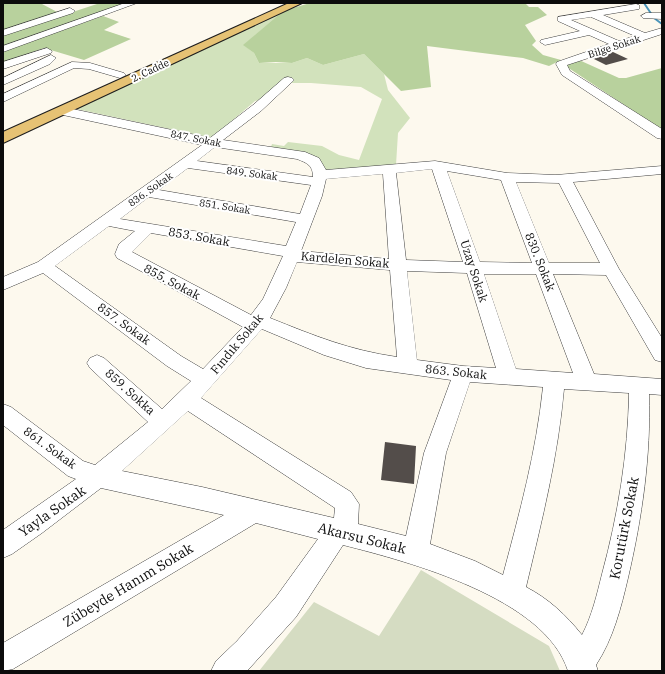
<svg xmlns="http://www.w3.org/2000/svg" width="665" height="674" viewBox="0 0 665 674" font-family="'IBM Plex Serif',serif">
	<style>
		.green { fill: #d2e2bc }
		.forest { fill: #b8d19d }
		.cemetery { fill: #d5dcc2 }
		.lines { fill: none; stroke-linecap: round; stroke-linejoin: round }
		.stream { stroke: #4a95ba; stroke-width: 2 }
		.building { fill: #534d4a }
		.minor-casing { stroke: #3f3f3f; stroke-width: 1 }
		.major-casing { stroke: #1d1d1d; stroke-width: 2 }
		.minor { fill: #fff; fill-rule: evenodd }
		.major { fill: #e6c274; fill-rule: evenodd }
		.labels { text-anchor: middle; stroke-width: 4; stroke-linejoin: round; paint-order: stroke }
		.far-street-label { font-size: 10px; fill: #0c0c0c; stroke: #fff }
		.street-label { font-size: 12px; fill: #0c0c0c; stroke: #fff }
		.near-street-label { font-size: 14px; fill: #0c0c0c; stroke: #fff }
	</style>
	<rect width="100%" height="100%" fill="#fdf9ee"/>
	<path class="green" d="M283 11 244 45 254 53 259 63H292L307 58 323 65 364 54 384 74 388 90 410 118 398 133 396 165 328 172 299 152 271 147 272 144 284 146 288 142 322 146 339 155 359 160 382 99 361 87 311 83H282L260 100 255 101 212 138 72 108Z"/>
	<path class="forest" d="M3 3 42 4 61 14 3 32Z
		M100 3H125L3 47V35Z
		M310 3H525L529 7H538L547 15 525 25 536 41 532 45 543 55 561 60 549 66 523 58 427 46 431 87 401 91 364 54 323 65 307 58 292 63 276 62 259 63 254 53 243 45 283 11Z
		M103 16 119 22 104 30 131 39 84 60 44 48 3 63V51Z
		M579 60 619 78H626L662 68V130L564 65Z"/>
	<path class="cemetery" d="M421 570 549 646 560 671H259L314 602 379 636Z"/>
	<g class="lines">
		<path class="stream" d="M644 3 654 18 662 24"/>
	</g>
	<path class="building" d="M613 52 628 59 606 65 592 58Z
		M385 442 416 446 414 484 381 480Z"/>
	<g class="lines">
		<g class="minor-casing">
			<path id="minor" d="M125 3H137L3 52V46Z
				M636 4 639 5V9L603 15 645 33 662 28V34L567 65 570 71 662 129V139L657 138 562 75 556 64 557 62 609 44 589 35 545 45 540 42 541 40 580 31 558 21V17ZM591 17 635 36 619 41 571 20Z
				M70 8 75 11 73 13 3 36V30Z
				M646 13H662V19L643 18 641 16Z
				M47 48 52 51 51 53 3 69V62Z
				M51 55 56 58 50 64 3 85V78Z
				M72 62 90 63 124 73 126 75 120 78 89 69 74 68 3 102V94Z
				M288 77 292 78 294 80 292 82 261 111 223 140 305 152 319 158 326 170 435 161 507 173 556 175 662 166V174L573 182 619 269 662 338V362L655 360 606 275 553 274 594 374 662 379V395L649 394C651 456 642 518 628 578 621 608 613 639 596 665L598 671H568C545 598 410 562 343 545L296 617 247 671H211L216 661 237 641 276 597 318 539 256 523 13 669 3 671V643L224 515 101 488 42 533 12 554 3 558V530L76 479 68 476 3 425V404L11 407 83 461 95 465 148 422 90 368 87 363 90 358 97 355 104 358 162 409 191 381 167 366 43 273 3 290V277L38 262 202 145 63 115 57 111 63 107 210 138 253 105 284 78ZM215 147 297 159C307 163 313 165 313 177L197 161ZM188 168 311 185 300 214 159 190ZM432 169 463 262 406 260 396 173ZM447 171 501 180 532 263 480 262ZM383 174 389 259 301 251 322 196 326 179ZM516 182 559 183 600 263H549ZM149 197 296 222 286 246 120 219ZM109 226 135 231 119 244 115 254 117 258 243 327 203 369 181 356 55 266ZM151 233 283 256 263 299 251 315 132 252ZM297 262 390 270 397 357C349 350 315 336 270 318L286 288ZM407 271 467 273 496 368 463 366 417 360ZM484 274H536L573 373 516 369ZM262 329 324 355 366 368 451 380 424 453 406 536 358 524 359 504 351 492 201 398ZM470 382 543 387C536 453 520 511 503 575L475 561 430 544 446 453ZM564 389 629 393C628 454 618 515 602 574 597 594 592 616 582 635 566 615 549 599 526 587 542 520 558 457 564 389ZM188 411 335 508 334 518 202 487 122 471Z"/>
		</g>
		<g class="major-casing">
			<path id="major" d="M289 3H302L3 143V132Z"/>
		</g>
		<use href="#minor" class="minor"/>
		<use href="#major" class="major"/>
	</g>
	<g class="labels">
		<g class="far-street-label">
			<text transform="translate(614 46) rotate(-18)" y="4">Bilge Sokak</text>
			<text transform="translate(150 70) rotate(-25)" y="4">2. Cadde</text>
			<text transform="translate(196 138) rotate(11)" y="4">847. Sokak</text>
			<text transform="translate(252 173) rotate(7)" y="4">849. Sokak</text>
			<text transform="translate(150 189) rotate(-35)" y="4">836. Sokak</text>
			<text transform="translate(225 206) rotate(9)" y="4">851. Sokak</text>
		</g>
		<g class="street-label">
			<text transform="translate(199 237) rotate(10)" y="4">853. Sokak</text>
			<text transform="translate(345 260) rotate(5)" y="4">Kardelen Sokak</text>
			<text transform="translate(540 262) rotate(68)" y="4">830. Sokak</text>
			<text transform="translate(474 271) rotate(72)" y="4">Uzay Sokak</text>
			<text transform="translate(172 282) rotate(28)" y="4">855. Sokak</text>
			<text transform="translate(124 324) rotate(36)" y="4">857. Sokak</text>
			<text transform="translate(237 344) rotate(-50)" y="4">Fındık Sokak</text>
			<text transform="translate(456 372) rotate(6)" y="4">863. Sokak</text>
			<text transform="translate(130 392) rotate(42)" y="4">859. Sokka</text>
			<text transform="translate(50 448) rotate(36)" y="4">861. Sokak</text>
		</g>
		<g class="near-street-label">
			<text transform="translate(52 511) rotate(-35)" y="5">Yayla Sokak</text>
			<text transform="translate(624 528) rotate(-79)" y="5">Korutürk Sokak</text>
			<text transform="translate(362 538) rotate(14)" y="5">Akarsu Sokak</text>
			<text transform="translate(128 585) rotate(-31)" y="5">Zübeyde Hanım Sokak</text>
		</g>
	</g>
	<rect width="665" height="674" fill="none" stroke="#0c0c0c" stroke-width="8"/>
</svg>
